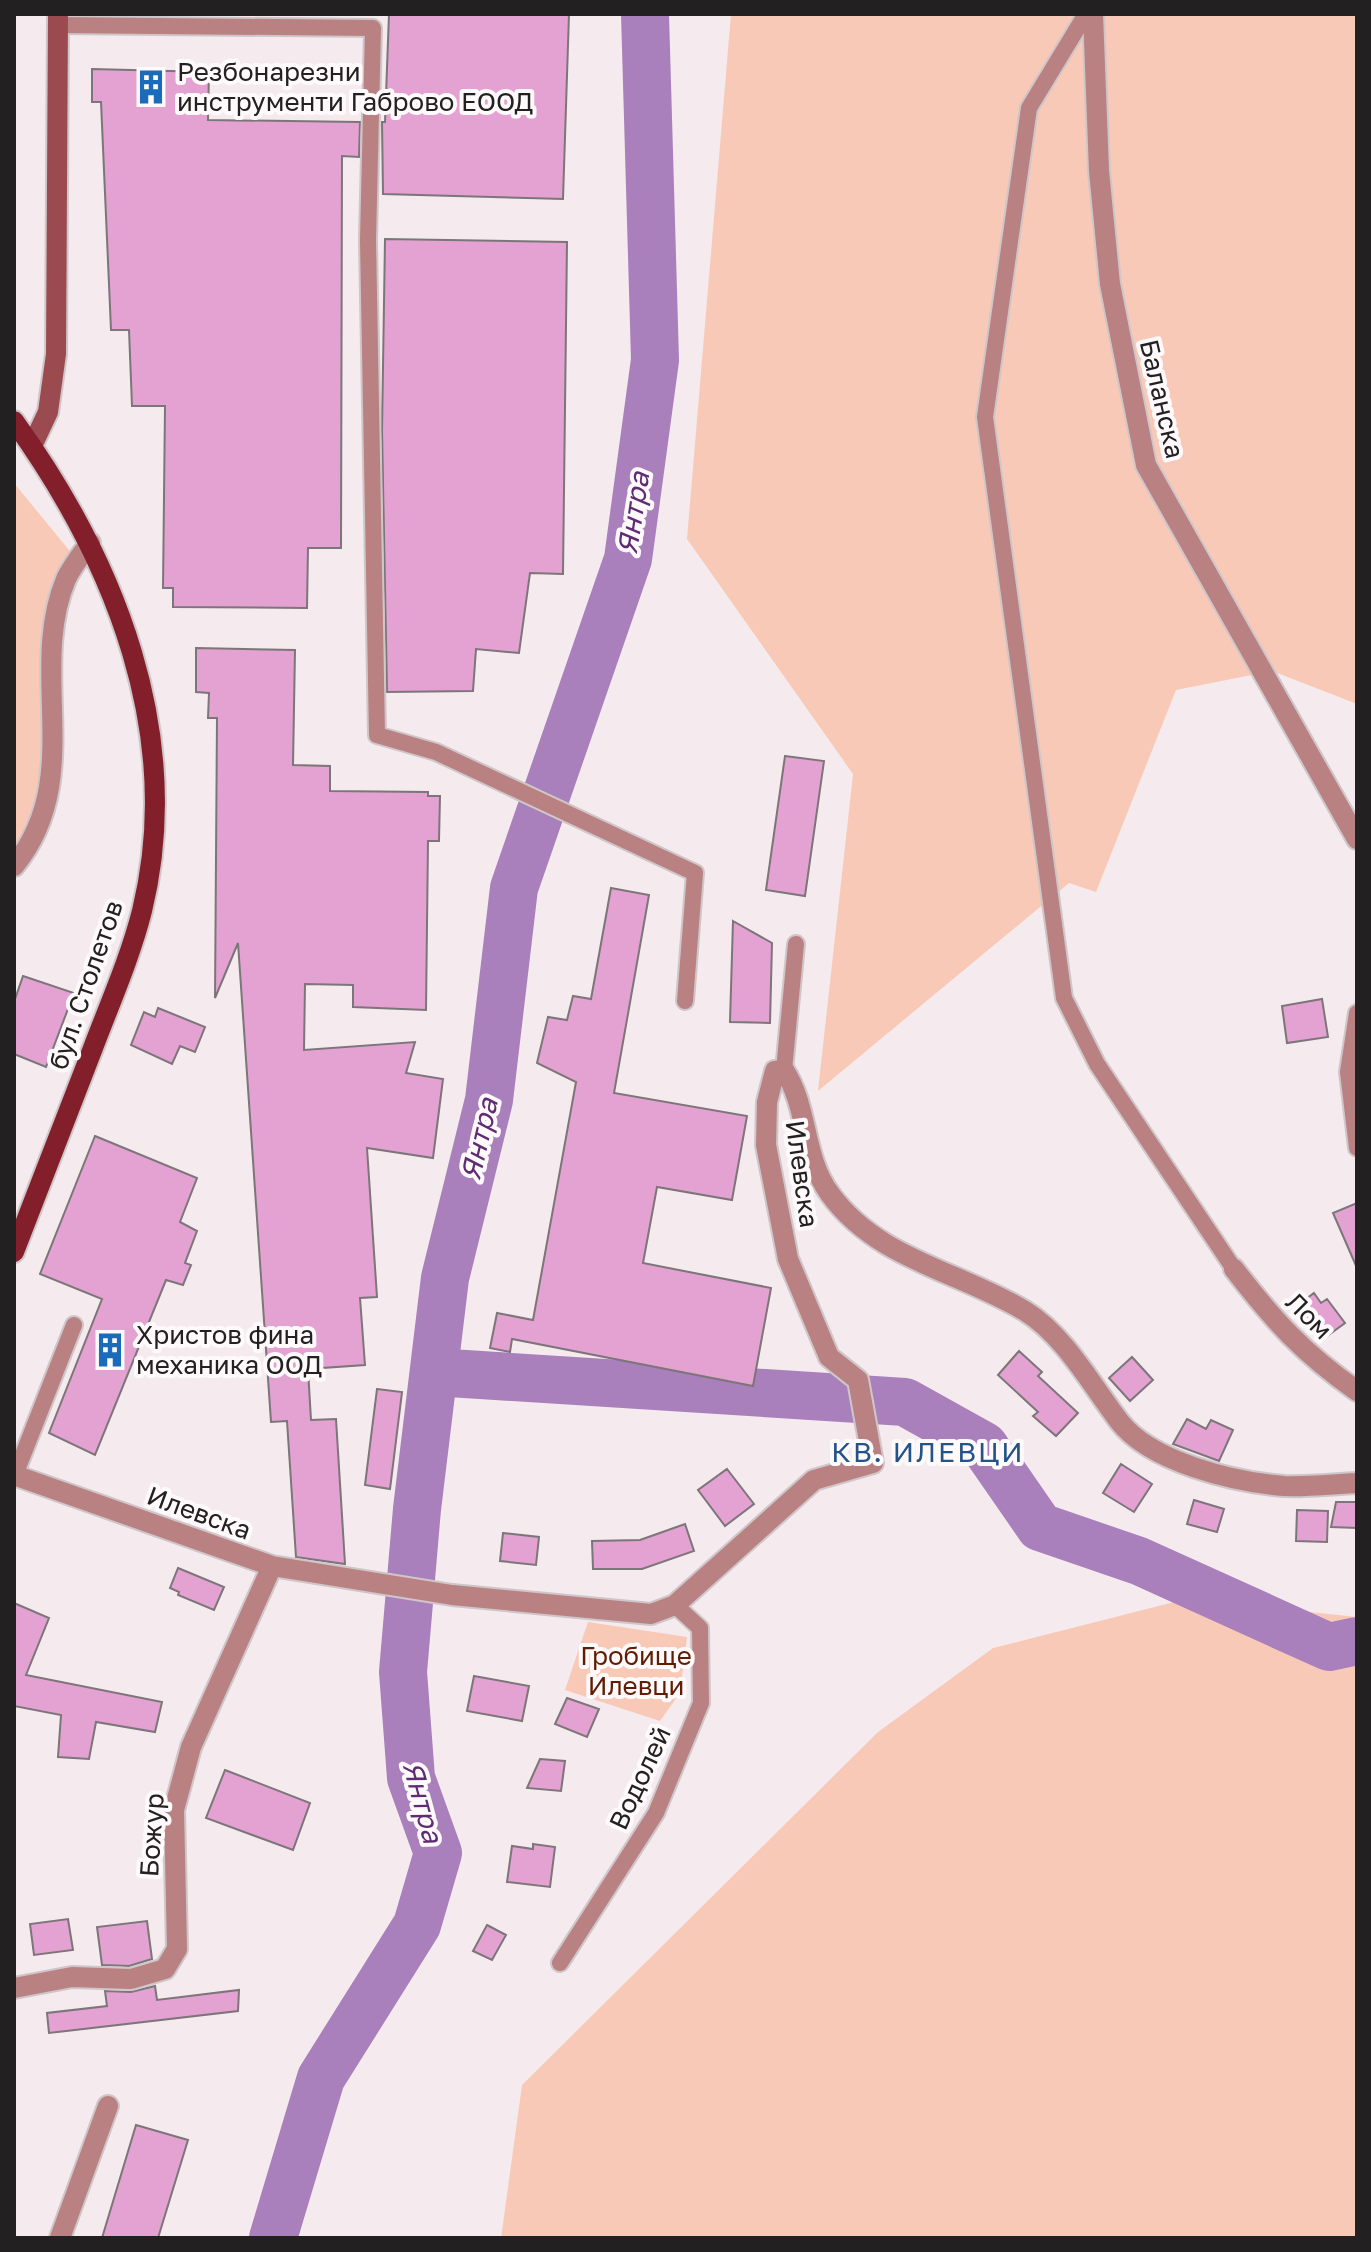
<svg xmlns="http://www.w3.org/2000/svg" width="1371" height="2252" viewBox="0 0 1371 2252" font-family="'Golos Text',sans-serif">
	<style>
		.green { fill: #f9c9b8 }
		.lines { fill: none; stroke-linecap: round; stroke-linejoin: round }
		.river { stroke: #a980bb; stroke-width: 48 }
		.building { fill: #e3a2d1; stroke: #7c7579; stroke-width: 2 }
		.service-casing { stroke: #cfc6c9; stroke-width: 20 }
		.minor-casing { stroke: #cfc6c9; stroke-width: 24 }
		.secondary-casing { stroke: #cfc6c9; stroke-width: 24 }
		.primary-casing { stroke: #cfc6c9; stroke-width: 24 }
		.service { stroke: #ba8182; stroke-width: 16 }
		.minor { stroke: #ba8182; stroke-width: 20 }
		.secondary { stroke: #9b4b4f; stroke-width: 20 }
		.primary { stroke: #821f2b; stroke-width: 20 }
		.labels { text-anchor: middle; stroke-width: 8; stroke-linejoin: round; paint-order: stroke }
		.poi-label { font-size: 26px; fill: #232021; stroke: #fefafb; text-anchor: start }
		.street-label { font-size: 26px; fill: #232021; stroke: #fefafb }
		.park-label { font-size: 26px; fill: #5f1e03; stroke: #fefafb }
		.water-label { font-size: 28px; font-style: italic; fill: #5f2b73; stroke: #fefafb }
		.neighbourhood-label { font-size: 28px; letter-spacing: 2px; fill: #235387; stroke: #fefafb }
	</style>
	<rect width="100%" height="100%" fill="#f5ebee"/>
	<path class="green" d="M731 14H1357V704L1272 671 1176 690 1096 892 1069 883 818 1091 853 774 687 539Z
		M14 483 78 561 67 577 50 787 14 852Z
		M1186 1599 1357 1617V2238H501L522 2085 878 1732 993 1648Z
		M588 1622 687 1637 680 1693 660 1721 565 1690Z"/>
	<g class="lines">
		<path class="river" d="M434 1372 905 1402 984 1446 1040 1527 1139 1561 1329 1647 1357 1641
			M273 2238 321 2078 417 1925 438 1853 411 1778 403 1672 417 1509 445 1278 489 1100 514 888 628 559 655 360 645 14"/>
	</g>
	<path class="building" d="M389 14H569L563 199 383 194 382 122H385Z
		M92 69 209 72 208 120 360 122 359 157 342 156 341 548H308L307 608 173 607V588H163L165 406H132L129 330H111L101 102H92Z
		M385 239 567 242 563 574 530 573 519 653 476 649 473 691 387 692 382 430Z
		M196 648 295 650 293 765 330 766V791L428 792V796H440L439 841H428L426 1010 353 1007V985L305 984 304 1050 415 1042 406 1073 443 1079 433 1158 367 1148 377 1297 360 1298 365 1365 308 1369 311 1420 336 1419 345 1564 296 1557 287 1421 271 1422 238 943 215 998 217 718H208L209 693 196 692Z
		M785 756 824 761 805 896 766 890Z
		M611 888 649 895 614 1093 747 1116 732 1200 657 1187 643 1263 771 1288 753 1386 512 1339 510 1352 490 1348 497 1313 533 1320 576 1082 537 1063 548 1017 567 1020 573 996 591 999Z
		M733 921 772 943 770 1023 730 1022Z
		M23 976 74 993 46 1067 14 1054V1002Z
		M1322 999 1328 1037 1287 1043 1282 1006Z
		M158 1008 205 1027 195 1052 180 1046 172 1064 131 1045 144 1012 155 1017Z
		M95 1136 197 1178 180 1222 197 1231 185 1263 191 1265 183 1285 166 1280 95 1455 49 1433 102 1299 40 1274Z
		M1357 1203V1268L1333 1213Z
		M1314 1293 1321 1303 1327 1299 1345 1323 1323 1339 1298 1305Z
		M1019 1351 1042 1372 1038 1376 1078 1413 1056 1436 1033 1416 1038 1412 998 1375Z
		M1132 1357 1153 1380 1130 1401 1109 1378Z
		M377 1389 402 1392 390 1489 365 1485Z
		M1187 1419 1206 1429 1211 1420 1233 1430 1219 1461 1173 1444Z
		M1121 1464 1152 1484 1134 1512 1103 1493Z
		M727 1469 754 1504 725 1526 698 1490Z
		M1194 1500 1224 1509 1217 1532 1187 1524Z
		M1336 1502H1357V1528L1331 1527Z
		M1297 1510 1328 1511 1327 1542 1296 1541Z
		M685 1524 694 1551 642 1569H593L592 1541 640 1540Z
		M503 1533 539 1537 536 1565 500 1561Z
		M178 1568 224 1587 214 1610 178 1595 179 1592 170 1588Z
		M14 1603 49 1618 26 1675 162 1702 155 1732 96 1722 89 1759 58 1757 61 1715 14 1706Z
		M474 1676 529 1686 522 1721 467 1711Z
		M567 1698 599 1709 587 1737 555 1724Z
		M540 1759 565 1761 561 1791 527 1788Z
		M225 1770 310 1803 293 1850 206 1818Z
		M533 1844 555 1847 550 1887 507 1882 512 1846 533 1849Z
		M68 1919 73 1950 34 1955 30 1924Z
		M147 1921 152 1959 129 1966 102 1965 97 1927Z
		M487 1925 506 1935 492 1960 473 1951Z
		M155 1986 157 2000 239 1990 238 2011 49 2033 47 2013 107 2006 105 1991 131 1992Z
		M136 2125 188 2140 158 2238H102Z"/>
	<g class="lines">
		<g class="service-casing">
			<path id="service" d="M1086 14 1029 108 985 417 1064 998 1097 1064 1234 1269
				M58 25 373 28 368 240 377 735 436 752 695 873 685 1001
				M1357 1013 1348 1072 1357 1148
				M784 1070 796 944
				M15 1475 74 1325
				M560 1963 656 1813 701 1703 700 1628 675 1605"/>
		</g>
		<g class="minor-casing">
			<path id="minor" d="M1093 14 1099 171 1110 284 1146 465 1357 839
				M14 866C86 779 27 672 66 579 72 566 82 554 90 543
				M1234 1269C1274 1321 1303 1353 1357 1391
				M14 1475 272 1566 452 1595 651 1614 675 1605 814 1480 873 1463 858 1380 829 1357 788 1259 766 1145 767 1102 775 1071 784 1070C809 1108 802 1156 830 1194 878 1260 959 1271 1025 1311 1064 1335 1091 1384 1119 1421 1150 1462 1234 1482 1284 1486 1308 1487 1333 1484 1357 1483
				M14 1988 72 1977 131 1979 165 1969 177 1949 174 1810 191 1747 272 1566
				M60 2238 108 2106"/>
		</g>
		<g class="secondary-casing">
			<path id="secondary" d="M32 446 48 412 56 354 58 14"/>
		</g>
		<g class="primary-casing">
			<path id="primary" d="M14 421C115 561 185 735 142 911 130 958 110 1003 93 1048 66 1116 40 1184 14 1252"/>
		</g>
		<use href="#service" class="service"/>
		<use href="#minor" class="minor"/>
		<use href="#secondary" class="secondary"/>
		<use href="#primary" class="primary"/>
	</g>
	<defs>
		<g id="building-bare" transform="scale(2.76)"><path d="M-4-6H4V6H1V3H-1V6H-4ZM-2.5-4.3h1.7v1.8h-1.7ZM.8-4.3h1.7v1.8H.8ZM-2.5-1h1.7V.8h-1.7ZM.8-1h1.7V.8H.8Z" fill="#1a6bb9" stroke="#fefafb" stroke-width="2.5" paint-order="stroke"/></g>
	</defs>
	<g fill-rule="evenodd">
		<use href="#building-bare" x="151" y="87"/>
		<use href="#building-bare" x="110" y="1350"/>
	</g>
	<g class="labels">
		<g class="poi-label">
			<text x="177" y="81">Резбонарезни<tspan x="177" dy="30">инструменти Габрово ЕООД</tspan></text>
			<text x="136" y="1344">Христов фина<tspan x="136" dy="30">механика ООД</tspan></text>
		</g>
		<g class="street-label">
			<text transform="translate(1162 399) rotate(77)" y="9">Баланска</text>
			<text transform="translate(86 985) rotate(-71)" y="9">бул. Столетов</text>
			<text transform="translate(802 1174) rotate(82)" y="9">Илевска</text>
			<text transform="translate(1309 1316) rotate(45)" y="9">Лом</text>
			<text transform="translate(199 1513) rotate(20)" y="9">Илевска</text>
			<text transform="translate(640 1778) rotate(-65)" y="9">Водолей</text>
			<text transform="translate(152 1835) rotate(-86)" y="9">Божур</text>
		</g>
		<g class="park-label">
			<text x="636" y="1665">Гробище<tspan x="636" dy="30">Илевци</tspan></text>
		</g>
		<g class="water-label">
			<text transform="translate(633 513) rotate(-81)" y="10">Янтра</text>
			<text transform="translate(479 1139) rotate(-77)" y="10">Янтра</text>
			<text transform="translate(423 1802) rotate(75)" y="10">Янтра</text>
		</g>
		<g class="neighbourhood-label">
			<text x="928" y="1462">КВ. ИЛЕВЦИ</text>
		</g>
	</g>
	<rect width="1371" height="2252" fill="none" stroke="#232021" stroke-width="32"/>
</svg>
